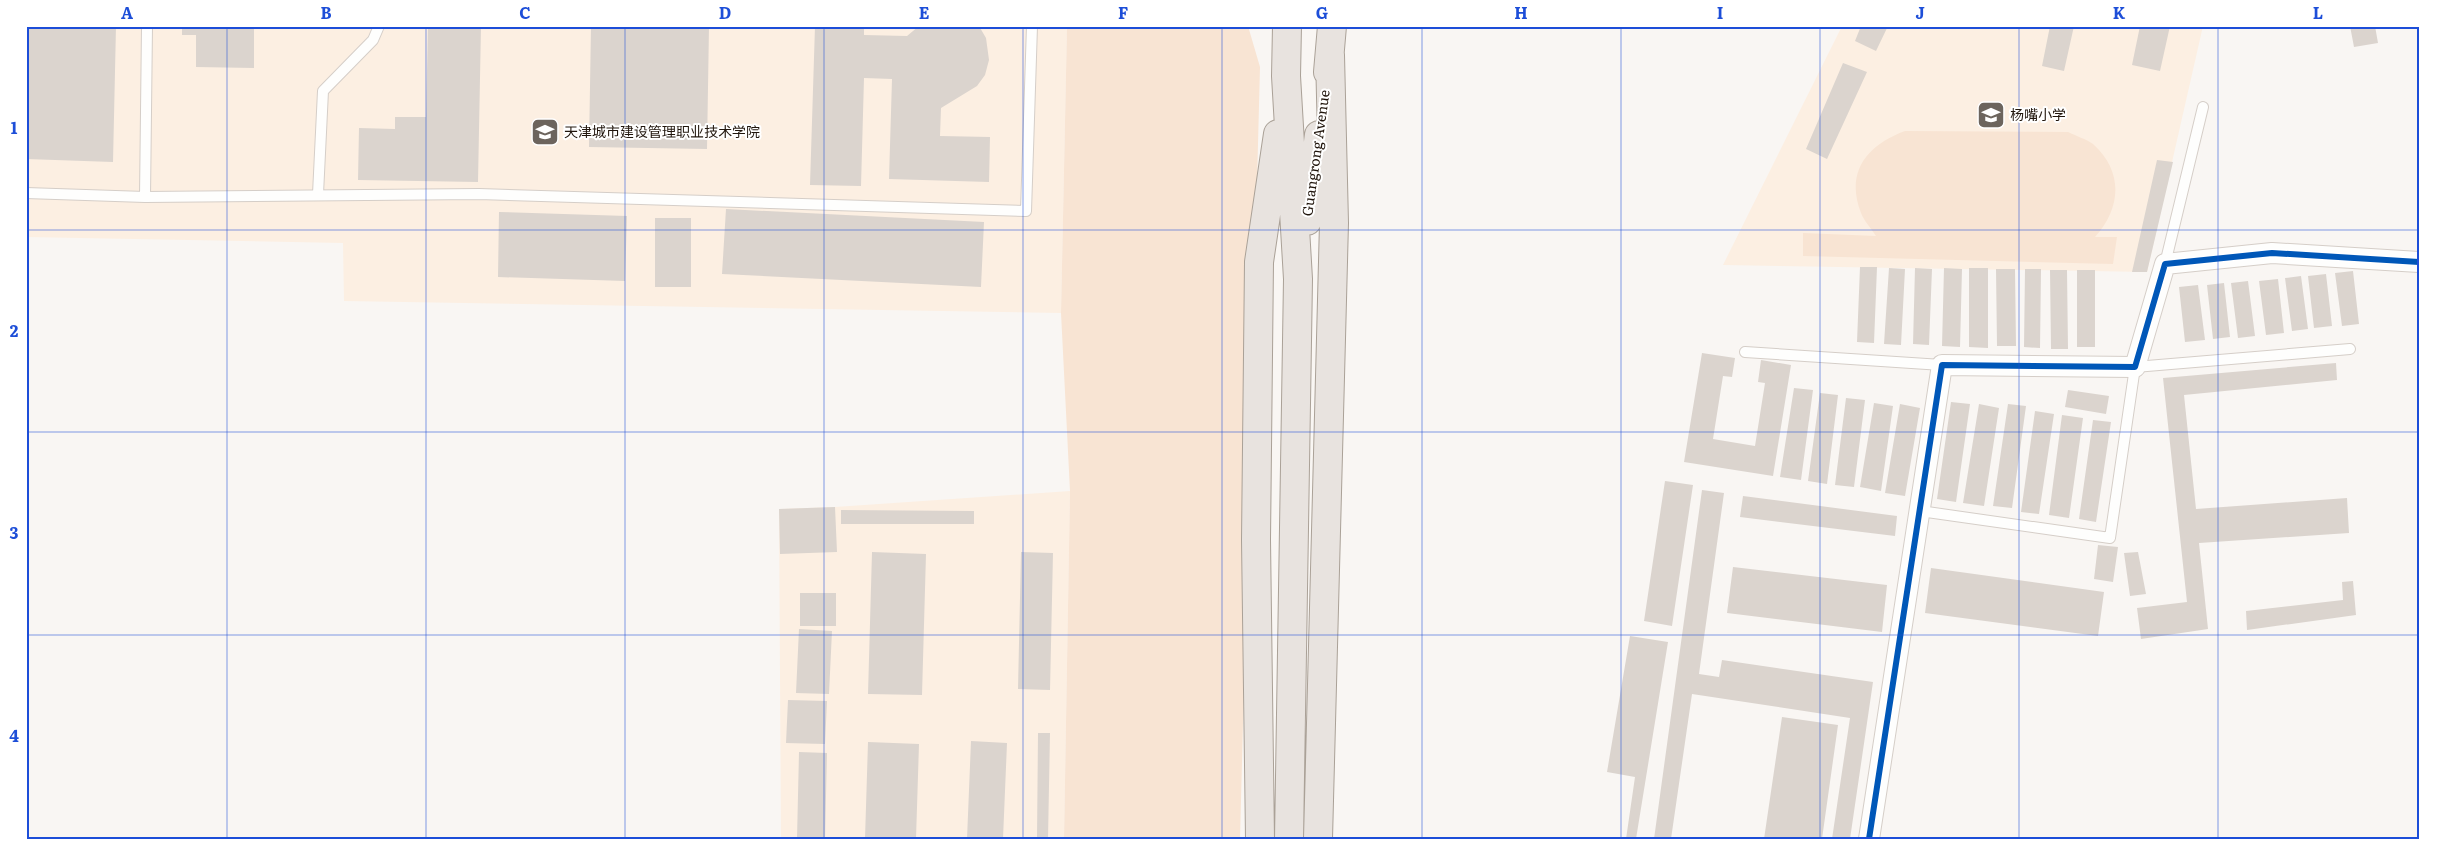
<svg xmlns="http://www.w3.org/2000/svg" width="2445" height="865" viewBox="0 0 2445 865" font-family="Literata,'Noto Sans SC',serif">
	<style>
		.built { fill: #fcefe2 }
		.green { fill: #f8e4d3 }
		.building { fill: #dbd4ce }
		.lines { fill: none; stroke-linecap: round; stroke-linejoin: round }
		.lane-casing { stroke: #d5cec8; stroke-width: 12 }
		.street-casing { stroke: #d5cec8; stroke-width: 22 }
		.primary-casing { stroke: #aaa197; stroke-width: 30 }
		.lane { stroke: #fefefd; stroke-width: 10 }
		.street { stroke: #fefefd; stroke-width: 20 }
		.primary { stroke: #e8e3df; stroke-width: 28 }
		.cycleway-casing { stroke: #fff; stroke-width: 9 }
		.cycleway { stroke: #0057b8; stroke-width: 6 }
		.grid { fill: none; stroke: #1d4ed8; stroke-width: 1; stroke-opacity: 0.55 }
		.labels { text-anchor: middle; stroke-width: 4; stroke-linejoin: round; paint-order: stroke }
		.poi-label { font-size: 14px; fill: #20150c; stroke: #fff; text-anchor: start }
		.street-label { font-size: 14px; fill: #20150c; stroke: #fff }
		.neatline { fill: none; stroke: #1d4ed8; stroke-width: 2 }
		.grid-label { font-size: 16px; text-anchor: middle; font-weight: bold; fill: #1d4ed8 }
	</style>
	<rect width="100%" height="100%" fill="#f9f6f3"/>
	<path class="built" d="M26 26H1067L1061 313 344 301 343 243 26 237Z
		M1842 26H2203L2147 272 1723 265Z
		M1070 491 1064 839H781L779 509 835 507Z"/>
	<path class="green" d="M1067 26H1248L1260 67 1240 839H1064L1070 491 1061 313Z
		M1905 131 2068 132C2076 136 2086 139 2093 144 2124 172 2121 208 2095 237H2117L2113 264 1803 256V233L1876 236C1871 228 1864 221 1861 213 1845 172 1867 145 1905 131Z"/>
	<path class="building" d="M26 26H116L113 162 26 159Z
		M182 26H254V68L196 67V35H182Z
		M428 26H481L478 182 358 180 359 128 395 129V117H426Z
		M591 26H709L707 149 589 147Z
		M815 26H864V35L907 36 919 26H979L986 38 989 60 985 75 977 86 941 108 940 136 990 137 989 182 889 179 892 79 864 78 861 186 810 185Z
		M1861 26H1888L1876 51 1855 41Z
		M2050 26H2074L2064 71 2042 66Z
		M2140 26H2170L2160 71 2132 65Z
		M2350 26H2375L2378 43 2354 47Z
		M1843 63 1867 72 1827 159 1806 149Z
		M2157 160 2173 162 2147 272H2132Z
		M726 209 984 222 981 287 722 274Z
		M499 212 627 216 625 281 498 277Z
		M655 218H691V287H655Z
		M1860 267H1877L1874 343 1857 342Z
		M1889 268 1905 269 1901 345 1884 344Z
		M1915 268 1932 269 1929 345 1913 344Z
		M1944 268 1962 269 1960 347 1942 346Z
		M1969 268H1988V348L1969 347Z
		M1996 269H2015L2016 346H1997Z
		M2025 269H2041L2040 348 2024 347Z
		M2050 270H2067L2068 349H2051Z
		M2077 270H2095V347H2077Z
		M2353 271 2359 324 2342 326 2335 273Z
		M2326 274 2332 326 2314 328 2308 276Z
		M2301 276 2308 329 2292 331 2285 278Z
		M2278 279 2284 333 2266 335 2259 281Z
		M2248 281 2255 336 2238 338 2231 283Z
		M2224 283 2230 337 2213 339 2207 285Z
		M2198 285 2205 340 2185 342 2179 287Z
		M1702 353 1735 358 1732 377 1723 376 1713 439 1755 446 1765 383 1758 382 1761 360 1791 365 1773 476 1684 462Z
		M2336 363 2337 380 2184 395 2196 509 2347 498 2349 533 2199 543 2208 629 2141 639 2137 608 2187 602 2163 378Z
		M1794 388 1813 390 1801 480 1780 477Z
		M2068 390 2109 396 2106 414 2065 407Z
		M1820 393 1838 395 1827 484 1808 481Z
		M1846 398 1865 400 1854 487 1835 485Z
		M1951 402 1970 404 1956 502 1937 499Z
		M1874 403 1893 406 1881 491 1860 487Z
		M1900 404 1920 408 1905 496 1885 493Z
		M1979 404 1999 408 1984 506 1963 503Z
		M2008 404 2026 406 2012 508 1993 506Z
		M2035 411 2054 414 2039 514 2021 512Z
		M2062 415 2083 418 2069 518 2049 515Z
		M2093 420 2111 422 2096 522 2079 519Z
		M1665 481 1693 485 1672 626 1644 621Z
		M1702 490 1724 493 1699 674 1719 677 1722 660 1873 682 1850 839H1832L1850 718 1692 694 1671 839H1654Z
		M1743 496 1897 516 1895 536 1740 517Z
		M835 507 837 552 780 554 779 509Z
		M841 510 974 511V524H841Z
		M2098 545 2118 547 2113 582 2094 579Z
		M872 552 926 554 922 695 868 694Z
		M1021 552 1053 553 1050 690 1018 689Z
		M2138 552 2146 594 2130 596 2124 553Z
		M1733 567 1887 585 1882 632 1727 613Z
		M1931 568 2104 592 2098 636 1925 613Z
		M2353 581 2356 615 2247 630 2246 611 2343 600 2342 582Z
		M800 593H836V626H800Z
		M799 629 832 631 829 694 796 693Z
		M1630 636 1668 642 1636 839H1626L1635 777 1607 772Z
		M788 700 827 701 825 744 786 743Z
		M1782 717 1838 725 1822 839H1764Z
		M1038 733H1050L1048 839H1037Z
		M971 741 1007 743 1003 839H967Z
		M868 742 919 744 916 839H865Z
		M799 752 827 753 825 839H797Z"/>
	<g class="lines">
		<g class="lane-casing">
			<path id="lane" d="M26 193 145 197 479 194 1026 211 1032 26
				M318 194 323 91 373 40 379 26
				M145 197 147 26
				M2165 264 2203 107
				M1745 352 1942 365
				M1920 511 2110 538 2135 367 2350 349"/>
		</g>
		<g class="street-casing">
			<path id="street" d="M1869 839 1942 365 2135 367 2165 264 2272 253 2419 262"/>
		</g>
		<g class="primary-casing">
			<path id="primary" d="M1287 26 1286 76 1298 279 1289 839
				M1328 72 1332 26
				M1307 221 1319 135
				M1260 839 1256 540 1259 262 1278 134
				M1318 839 1334 223 1330 55"/>
		</g>
		<use href="#lane" class="lane"/>
		<use href="#street" class="street"/>
		<use href="#primary" class="primary"/>
		<g class="cycleway-casing">
			<path id="cycleway" d="M1869 839 1942 365 2135 367 2165 264 2272 253 2419 262"/>
		</g>
		<use href="#cycleway" class="cycleway"/>
	</g>
	<path class="grid" d="M227 26V839M426 26V839M625 26V839M824 26V839M1023 26V839M1222 26V839M1422 26V839M1621 26V839M1820 26V839M2019 26V839M2218 26V839M26 230H2419M26 432H2419M26 635H2419"/>
	<defs>
		<g id="school-square" transform="scale(1.4375)"><rect x="-9" y="-9" width="18" height="18" rx="4" fill="#6c645d" stroke="#fff"/><path d="M0-5L7-2L0 1L-7-2ZM-4 1L0 2.5L4 1V4Q0 6-4 4Z" fill="#fff"/></g>
		<g id="university-square" transform="scale(1.4375)"><rect x="-9" y="-9" width="18" height="18" rx="4" fill="#6c645d" stroke="#fff"/><path d="M0-5L7-2L0 1L-7-2ZM-4 1L0 2.5L4 1V4Q0 6-4 4Z" fill="#fff"/></g>
	</defs>
	<g fill-rule="evenodd">
		<use href="#school-square" x="1991" y="115"/>
		<use href="#university-square" x="545" y="132"/>
	</g>
	<g class="labels">
		<g class="poi-label">
			<text x="2010" y="120">杨嘴小学</text>
			<text x="564" y="137">天津城市建设管理职业技术学院</text>
		</g>
		<g class="street-label">
			<text transform="translate(1316 153) rotate(-82)" y="5">Guangrong Avenue</text>
		</g>
	</g>
	<rect width="2445" height="865" fill="none" stroke="#ffffff" stroke-width="55"/>
	<rect x="28" y="28" width="2390" height="810" class="neatline"/>
	<g class="grid-label">
		<text x="127" y="19">A</text>
		<text x="326" y="19">B</text>
		<text x="525" y="19">C</text>
		<text x="725" y="19">D</text>
		<text x="924" y="19">E</text>
		<text x="1123" y="19">F</text>
		<text x="1322" y="19">G</text>
		<text x="1521" y="19">H</text>
		<text x="1720" y="19">I</text>
		<text x="1920" y="19">J</text>
		<text x="2119" y="19">K</text>
		<text x="2318" y="19">L</text>
		<text x="14" y="134">1</text>
		<text x="14" y="337">2</text>
		<text x="14" y="539">3</text>
		<text x="14" y="742">4</text>
	</g>
</svg>
